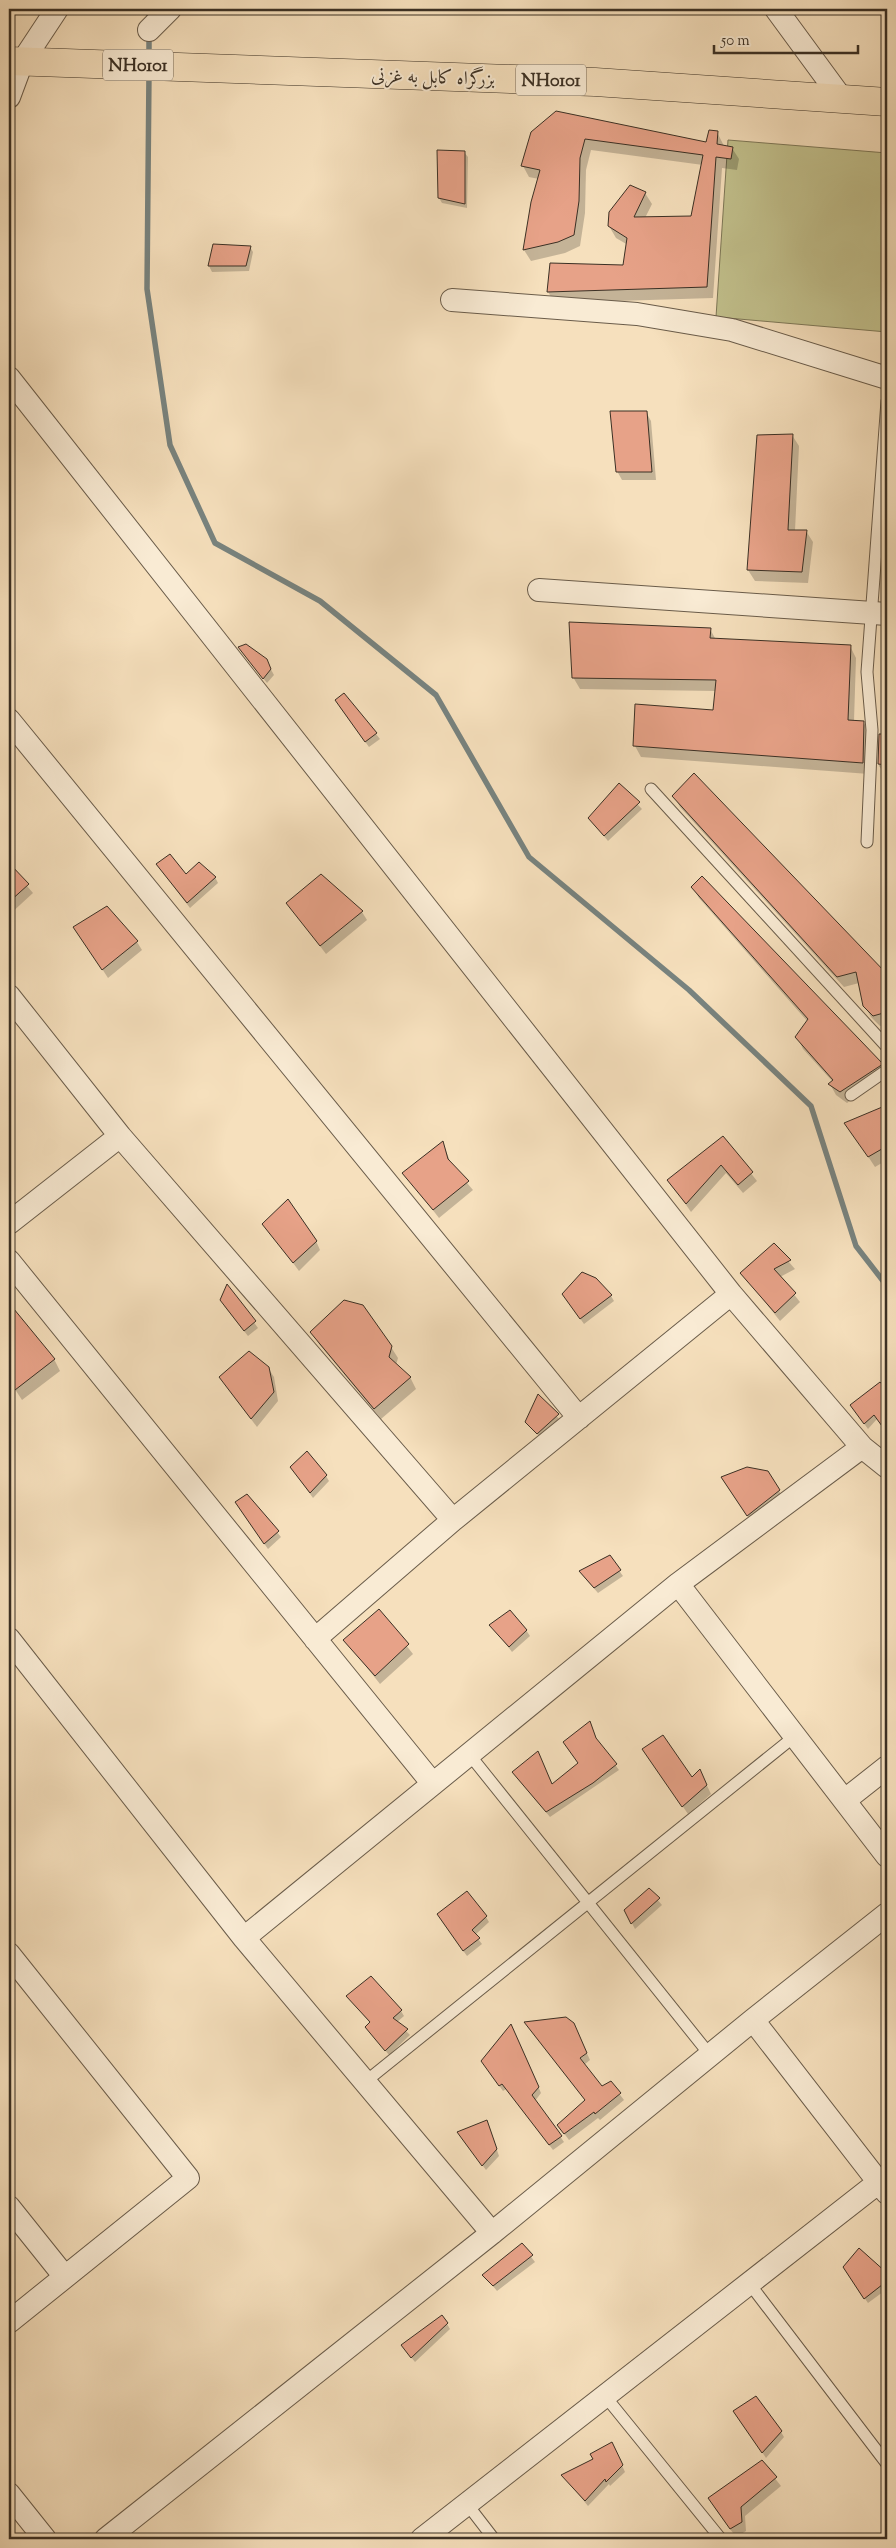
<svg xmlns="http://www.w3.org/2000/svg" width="896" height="2548" viewBox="0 0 896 2548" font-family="'Sorts Mill Goudy',Amiri,serif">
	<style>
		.green { fill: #c2c18d; stroke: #7e7858 }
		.shadow { fill: #0003 }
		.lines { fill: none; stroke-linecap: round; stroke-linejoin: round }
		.stream { stroke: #78837f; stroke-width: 5.5 }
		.building { fill: #e7a288; stroke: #3b3024 }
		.service-casing { stroke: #6a5c4a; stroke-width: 13 }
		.minor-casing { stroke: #6a5c4a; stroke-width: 24 }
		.trunk-casing { stroke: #3b3024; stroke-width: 29 }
		.service { stroke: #f9ebd4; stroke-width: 11 }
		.minor { stroke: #f9ebd4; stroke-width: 22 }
		.trunk { stroke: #f6e0bd; stroke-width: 28 }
		.labels { text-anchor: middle; stroke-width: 4; stroke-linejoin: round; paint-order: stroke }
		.shield { fill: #f9ebd4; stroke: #746859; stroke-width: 1 }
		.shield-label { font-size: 18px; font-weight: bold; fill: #3b3024 }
		.street-label { font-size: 19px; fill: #3b3024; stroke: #f9ebd4 }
	</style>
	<rect width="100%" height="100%" fill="#f6e0bd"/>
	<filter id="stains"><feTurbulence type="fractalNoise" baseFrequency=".004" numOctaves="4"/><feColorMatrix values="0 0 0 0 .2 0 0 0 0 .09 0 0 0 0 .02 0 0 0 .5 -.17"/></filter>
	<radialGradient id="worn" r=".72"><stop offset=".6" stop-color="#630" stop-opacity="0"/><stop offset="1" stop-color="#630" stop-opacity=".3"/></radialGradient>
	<path class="green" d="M728 140 887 153V332L716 317Z"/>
	<path class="shadow" d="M717 132 724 146 732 148 739 159 737 170 722 168 713 298 555 303 548 292 551 264 624 266 628 245 616 238 609 226 645 193 652 204 645 218 692 217 703 165 591 150 586 170 585 213 580 246 565 253 531 261 524 250 539 179 529 177 523 166 532 133 707 143Z
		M464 152 468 157 467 208 442 203 439 198Z
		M214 245 250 247 253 252 249 271 212 272 209 266Z
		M646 412 651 421 656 480H622L617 471Z
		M792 435 799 446 795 531H806L813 542 808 583 755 581 748 570Z
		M710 629 716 640 850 646 856 658 854 721 863 722 870 733 869 774 641 757 635 746 714 711 716 691 580 689 573 677Z
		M242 652 269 666 274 675 267 683Z
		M882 654H887V706L881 695Z
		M344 694 380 739 369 747 339 706Z
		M881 735H887V777L879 766Z
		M619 785 642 809 608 841 589 818Z
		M674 796 887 974V1024L880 1026 871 1017 864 1005 859 983 844 987 680 807Z
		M9 865 33 893 9 915Z
		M157 865 186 876 215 877 218 883 190 908Z
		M321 876 362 912 367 920 326 954 288 904Z
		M692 887 882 1065 887 1076 847 1103 836 1095 830 1084 833 1082 803 1049 797 1037 808 1022 699 898Z
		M80 935 137 942 142 950 108 978Z
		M887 1107V1160L875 1167 846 1123Z
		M723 1138 757 1181 743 1193 726 1173 691 1212 669 1180Z
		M443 1143 451 1164 473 1190 439 1218 404 1173Z
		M264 1224 316 1241 320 1250 299 1271Z
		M774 1245 795 1269 780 1277 800 1302 780 1321 742 1273Z
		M228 1287 258 1328 248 1336 224 1306Z
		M611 1296 614 1301 584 1324 567 1300Z
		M9 1305 54 1359 60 1371 22 1400 9 1380Z
		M312 1332 391 1347 398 1358 396 1365 410 1377 416 1389 381 1419 319 1344Z
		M268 1368 274 1377 278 1401 257 1427 226 1386Z
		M880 1384 887 1392V1432L877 1419 868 1429 855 1411Z
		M538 1396 561 1421 541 1438 526 1422Z
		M768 1472 782 1496 751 1521 726 1483Z
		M295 1473 326 1476 329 1481 313 1498Z
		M247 1496 281 1537 268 1549 239 1508Z
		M609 1557 623 1576 598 1593 584 1577Z
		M379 1611 413 1654 380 1684 345 1640Z
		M491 1625 526 1630 530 1636 512 1652Z
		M590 1722 598 1742 619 1770 550 1817 517 1778 540 1758 553 1785 579 1763Z
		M652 1762 692 1779 700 1771 711 1794 688 1814Z
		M649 1890 662 1905 635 1929 625 1910Z
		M486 1917 489 1922 475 1935 482 1944 467 1956 441 1920Z
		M348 1997 401 2011 404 2016 397 2022 410 2035 389 2055 370 2032V2023Z
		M530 2029 577 2032 590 2060 584 2065 602 2088 611 2083 624 2100 600 2120 598 2118 569 2140 563 2132 586 2101Z
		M514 2031 541 2093 535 2101 564 2142 553 2150 506 2089 503 2091 486 2067Z
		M487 2121 499 2156 486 2170 462 2138Z
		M522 2245 535 2262 497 2291 484 2275Z
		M860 2249 887 2274V2289L868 2303 847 2273Z
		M447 2324 450 2329 415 2362 406 2351Z
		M738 2416 781 2432 784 2437 766 2458Z
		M614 2448 625 2472 610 2486 609 2484 588 2506 563 2475Z
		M762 2462 781 2486 745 2516 746 2531 736 2537 714 2507Z"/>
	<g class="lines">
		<path class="stream" d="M149 22V9
			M149 59V33
			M149 73 147 289 170 445 215 543 320 601 436 695 529 857 689 990 811 1106 856 1246 887 1286"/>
	</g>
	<path class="building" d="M556 111 706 142 709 130 718 131 717 144 733 147 731 159 716 157 707 287 547 292 550 263 623 265 627 238 608 226 609 212 630 185 646 192 634 217 691 216 703 155 585 139 580 158 579 201 574 235 558 242 523 250 531 202 540 170 521 166 531 132Z
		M437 150 465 151V204L438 198Z
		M213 244 251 246 246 266H208Z
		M610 411H647L652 472H616Z
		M793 434 788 530H807L802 572 747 570 757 435Z
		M569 622 711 628 710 638 851 645 848 720 864 721 863 763 633 746 635 704 713 710 716 680 572 678Z
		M246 644 267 659 271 669 263 679 238 647Z
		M344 693 377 733 365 742 335 700Z
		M879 734H887V765L878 764Z
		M694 773 887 974V1012L873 1016 863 1006 856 972 837 977 672 796Z
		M619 783 640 802 604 836 588 818Z
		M170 854 186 874 199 862 216 877 187 903 156 864Z
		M9 863 29 884 9 902Z
		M321 874 363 911 320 946 286 903Z
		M702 876 860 1040 883 1064 840 1092 828 1084 833 1080 795 1037 808 1019 691 887Z
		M107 906 138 941 102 970 73 927Z
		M887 1105V1146L868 1157 844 1123Z
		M723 1136 753 1172 738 1185 721 1165 686 1204 667 1180Z
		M443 1141 448 1159 469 1181 433 1210 402 1173Z
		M288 1199 317 1241 293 1263 262 1224Z
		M774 1243 791 1260 774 1269 796 1293 775 1313 740 1273Z
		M582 1272 596 1278 612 1295 580 1319 562 1294Z
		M227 1284 256 1321 244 1331 220 1300Z
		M344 1300 363 1305 392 1346 389 1357 411 1377 374 1409 310 1332Z
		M9 1303 55 1359 15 1390 9 1380Z
		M249 1351 269 1367 274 1392 251 1419 219 1377Z
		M880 1382 887 1390V1433L874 1415 864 1424 850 1405Z
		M538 1394 559 1414 537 1434 525 1422Z
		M307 1451 327 1475 310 1493 290 1467Z
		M747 1467 768 1471 780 1490 747 1516 721 1477Z
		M247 1494 279 1531 264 1544 235 1502Z
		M610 1555 621 1570 594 1588 579 1571Z
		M379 1609 409 1644 375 1676 343 1640Z
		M510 1610 527 1630 509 1647 489 1625Z
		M590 1721 596 1738 617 1764 593 1783 546 1812 512 1772 538 1751 552 1784 578 1763 563 1742Z
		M663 1735 692 1777 700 1769 707 1785 682 1807 642 1749Z
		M649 1888 660 1898 631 1924 624 1910Z
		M467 1891 487 1916 472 1930 480 1938 463 1951 437 1914Z
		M371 1976 402 2010 393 2018 408 2029 385 2051 365 2027 370 2022 346 1996Z
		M566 2017 574 2023 587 2053 580 2058 602 2086 611 2081 621 2093 595 2114 594 2112 564 2134 557 2125 585 2100 524 2022Z
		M511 2024 539 2087 532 2095 562 2136 549 2145 502 2084 499 2086 481 2061Z
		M487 2120 497 2149 482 2166 457 2132Z
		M522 2243 533 2255 493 2286 482 2275Z
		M859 2248 887 2273V2281L864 2299 843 2267Z
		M442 2315 448 2323 411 2358 401 2345Z
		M756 2396 782 2431 762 2453 733 2411Z
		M612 2442 623 2465 606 2482 605 2479 585 2501 561 2475 593 2459 590 2454Z
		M762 2460 777 2477 741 2507 742 2522 730 2529 708 2498Z"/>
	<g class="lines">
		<g class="service-casing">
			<path id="service" d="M651 789 887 1047
				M867 842 872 730 867 672 887 401
				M851 1095 887 1070
				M469 1754 710 2055
				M365 2082 795 1736
				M749 2283 887 2464
				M605 2396 721 2539
				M467 2504 494 2539"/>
		</g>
		<g class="minor-casing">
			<path id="minor" d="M776 9 842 99
				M149 30 170 9
				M9 97 22 62 57 9
				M452 300 637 314 732 330 887 378
				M9 378 731 1294
				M539 590 887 614
				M9 720 579 1418
				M9 996 120 1136
				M9 1223 120 1136 453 1520 315 1639
				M9 1261 433 1784
				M453 1520 731 1294 862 1447 887 1467
				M678 1584 887 1856
				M9 1639 244 1938 492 2233
				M845 1800 887 1767
				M244 1938 678 1584 862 1447
				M9 1954 188 2178 9 2322
				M753 2020 887 2193
				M9 2207 65 2277
				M9 2494 45 2539
				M106 2539 492 2233 753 2020 887 1914
				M422 2539 879 2182"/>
		</g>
		<g class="trunk-casing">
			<path id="trunk" d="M9 61 595 82 887 102"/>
		</g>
		<use href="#service" class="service"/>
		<use href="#minor" class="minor"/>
		<use href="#trunk" class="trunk"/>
	</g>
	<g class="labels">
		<g class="shield">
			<rect x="103" y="49.5" width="70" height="31" rx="4"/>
			<rect x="516" y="64.5" width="70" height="31" rx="4"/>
		</g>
		<g class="shield-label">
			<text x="138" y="71">NH0101</text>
			<text x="551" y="86">NH0101</text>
		</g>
		<g class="street-label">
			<text transform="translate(433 76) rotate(2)" y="7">بزرگراه کابل به غزنی</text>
		</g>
	</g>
	<rect width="896" height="2548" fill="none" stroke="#f6e0bd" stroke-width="30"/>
	<rect x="10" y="10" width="876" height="2528" fill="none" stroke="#3b3024" stroke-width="2.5"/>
	<rect x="15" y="15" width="866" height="2518" fill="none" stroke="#3b3024"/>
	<path d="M714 45v8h144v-8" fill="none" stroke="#3b3024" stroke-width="2.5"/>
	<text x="721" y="45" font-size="15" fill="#3b3024" stroke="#f9ebd4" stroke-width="4" paint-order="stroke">50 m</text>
	<rect width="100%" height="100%" filter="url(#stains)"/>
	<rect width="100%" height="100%" fill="url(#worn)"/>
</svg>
